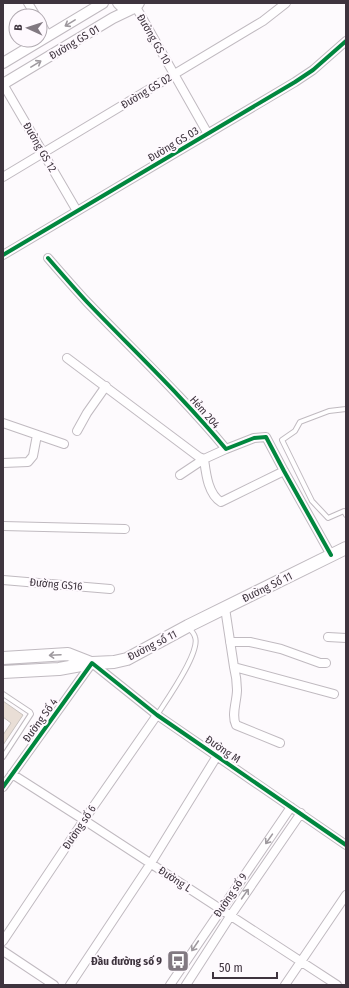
<svg xmlns="http://www.w3.org/2000/svg" width="349" height="988" viewBox="0 0 349 988" font-family="'Fira Sans Condensed',sans-serif">
	<style>
		.building { fill: #e9ded6; stroke: #c8c2be }
		.lines { fill: none; stroke-linecap: round; stroke-linejoin: round }
		.service-casing { stroke: #c0bac0; stroke-width: 6 }
		.minor-casing { stroke: #c0bac0; stroke-width: 10 }
		.tertiary-casing { stroke: #c0bac0; stroke-width: 12 }
		.secondary-casing { stroke: #c0bac0; stroke-width: 14 }
		.service { stroke: #fffeff; stroke-width: 4 }
		.minor { stroke: #fffeff; stroke-width: 8 }
		.tertiary { stroke: #fffeff; stroke-width: 10 }
		.secondary { stroke: #fffeff; stroke-width: 12 }
		.cycleway-casing { stroke: #fef9fe; stroke-width: 6 }
		.cycleway { stroke: #00873e; stroke-width: 4 }
		.oneway { stroke: #9e999e }
		.labels { text-anchor: middle; stroke-width: 4; stroke-linejoin: round; paint-order: stroke }
		.street-label { font-size: 11px; fill: #3e343e; stroke: #fef9fe }
		.poi-label { font-size: 11px; font-weight: bold; fill: #3e343e; stroke: #fef9fe; text-anchor: end }
	</style>
	<rect width="100%" height="100%" fill="#fdfafd"/>
	<path class="building" d="M3 701 23 715 3 745V735L11 723 3 717Z"/>
	<g class="lines">
		<g class="service-casing">
			<path id="service" d="M346 409 329 411 300 422 295 431 282 440 312 501 328 518 344 511 346 515
				M3 694 30 712 31 714 3 757
				M157 715C166 701 201 652 195 637 194 633 191 630 188 627"/>
		</g>
		<g class="minor-casing">
			<path id="minor" d="M28 3 36 16
				M136 7 208 134
				M40 22 48 36
				M3 84 77 211
				M3 177 263 21 286 3
				M3 255 295 82 313 70 346 41
				M48 258C61 273 74 288 87 302 134 351 183 397 226 449L254 438 266 437 284 471 331 555
				M67 358 199 457 204 459 226 449
				M3 423 64 444
				M77 431 87 413 106 386
				M3 463 28 462 33 456 37 435
				M180 475 204 459C206 474 208 494 221 502L284 471
				M3 526 125 529
				M3 580 110 589
				M225 608 234 667 334 694
				M328 637 346 638
				M230 642H250L281 649 320 663H326
				M234 667C236 675 237 682 237 690 237 701 231 715 236 725L280 743
				M12 774 84 820 337 985
				M3 787 92 663 157 715 346 845
				M3 941 84 820 157 715
				M3 951 54 985
				M70 985 151 863 217 756
				M170 985 291 807
				M186 985 231 915 301 813
				M285 985 346 895"/>
		</g>
		<g class="tertiary-casing">
			<path id="tertiary" d="M118 3 123 8 132 9
				M3 63 103 3
				M3 84 113 18 136 7 139 3"/>
		</g>
		<g class="secondary-casing">
			<path id="secondary" d="M3 658 68 654 91 663
				M3 672 59 669 92 663 114 662 127 659 188 626 346 548"/>
		</g>
		<use href="#service" class="service"/>
		<use href="#minor" class="minor"/>
		<use href="#tertiary" class="tertiary"/>
		<use href="#secondary" class="secondary"/>
		<g class="cycleway-casing">
			<path id="cycleway" d="M3 255 295 82 313 70 346 41
				M48 258C61 273 74 288 87 302 134 351 183 397 226 449L254 438 266 437 284 471 331 555
				M3 787 92 663 157 715 346 845"/>
		</g>
		<use href="#cycleway" class="cycleway"/>
	</g>
	<defs><path id="oneway-shaft" d="M-6 0H5M1.5-3L5.5 0L1.5 3" fill="none" stroke-width="1.6" stroke-linecap="round" stroke-linejoin="round"/></defs>
	<g class="oneway">
		<use href="#oneway-shaft" transform="translate(70 23) rotate(149)"/>
		<use href="#oneway-shaft" transform="translate(36 64) rotate(-31)"/>
		<use href="#oneway-shaft" transform="translate(55 655) rotate(177)"/>
		<use href="#oneway-shaft" transform="translate(269 839) rotate(125)"/>
		<use href="#oneway-shaft" transform="translate(245 894) rotate(-55)"/>
		<use href="#oneway-shaft" transform="translate(195 946) rotate(124)"/>
	</g>
	<defs>
		<g id="bus-square" transform="scale(1.15)"><rect x="-9" y="-9" width="18" height="18" rx="4" fill="#817981" stroke="#fef9fe"/><path d="M-5-6H5V4H4V6H2V4H-2V6H-4V4H-5ZM-3.5-4V0h7V-4ZM-3.5 1.2v1.5H-2V1.2ZM2 1.2v1.5H3.5V1.2Z" fill="#fff"/></g>
	</defs>
	<g fill-rule="evenodd">
		<use href="#bus-square" x="178" y="961"/>
	</g>
	<g class="labels">
		<g class="street-label">
			<text transform="translate(154 39) rotate(60)" y="4">Đường GS 10</text>
			<text transform="translate(74 42) rotate(-31)" y="4">Đường GS 01</text>
			<text transform="translate(146 91) rotate(-31)" y="4">Đường GS 02</text>
			<text transform="translate(173 144) rotate(-31)" y="4">Đường GS 03</text>
			<text transform="translate(40 147) rotate(60)" y="4">Đường GS 12</text>
			<text transform="translate(205 412) rotate(49)" y="4">Hẻm 204</text>
			<text transform="translate(56 584) rotate(5)" y="4">Đường GS16</text>
			<text transform="translate(267 587) rotate(-26)" y="4">Đường Số 11</text>
			<text transform="translate(152 645) rotate(-27)" y="4">Đường số 11</text>
			<text transform="translate(40 720) rotate(-54)" y="4">Đường Số 4</text>
			<text transform="translate(223 749) rotate(34)" y="4">Đường M</text>
			<text transform="translate(79 827) rotate(-56)" y="4">Đường số 6</text>
			<text transform="translate(175 879) rotate(33)" y="4">Đường L</text>
			<text transform="translate(230 895) rotate(-56)" y="4">Đường số 9</text>
		</g>
		<g class="poi-label">
			<text x="162" y="965">Đầu đường số 9</text>
		</g>
	</g>
	<rect width="349" height="988" fill="none" stroke="#3e343e" stroke-width="8"/>
	<g transform="translate(28 28) rotate(273)"><circle r="19" fill="#fef9fe" stroke="#b1aab1"/>
	<path d="M0-3L7 15L0 10L-7 15Z" fill="#817981"/>
	<text y="-6" font-size="11" font-weight="bold" text-anchor="middle" fill="#3e343e">B</text>
	</g>
	<path d="M213 972v6h64v-6" fill="none" stroke="#3e343e" stroke-width="2"/>
	<text x="219" y="972" font-size="12" fill="#3e343e" stroke="#fef9fe" stroke-width="3" paint-order="stroke">50 m</text>
</svg>
